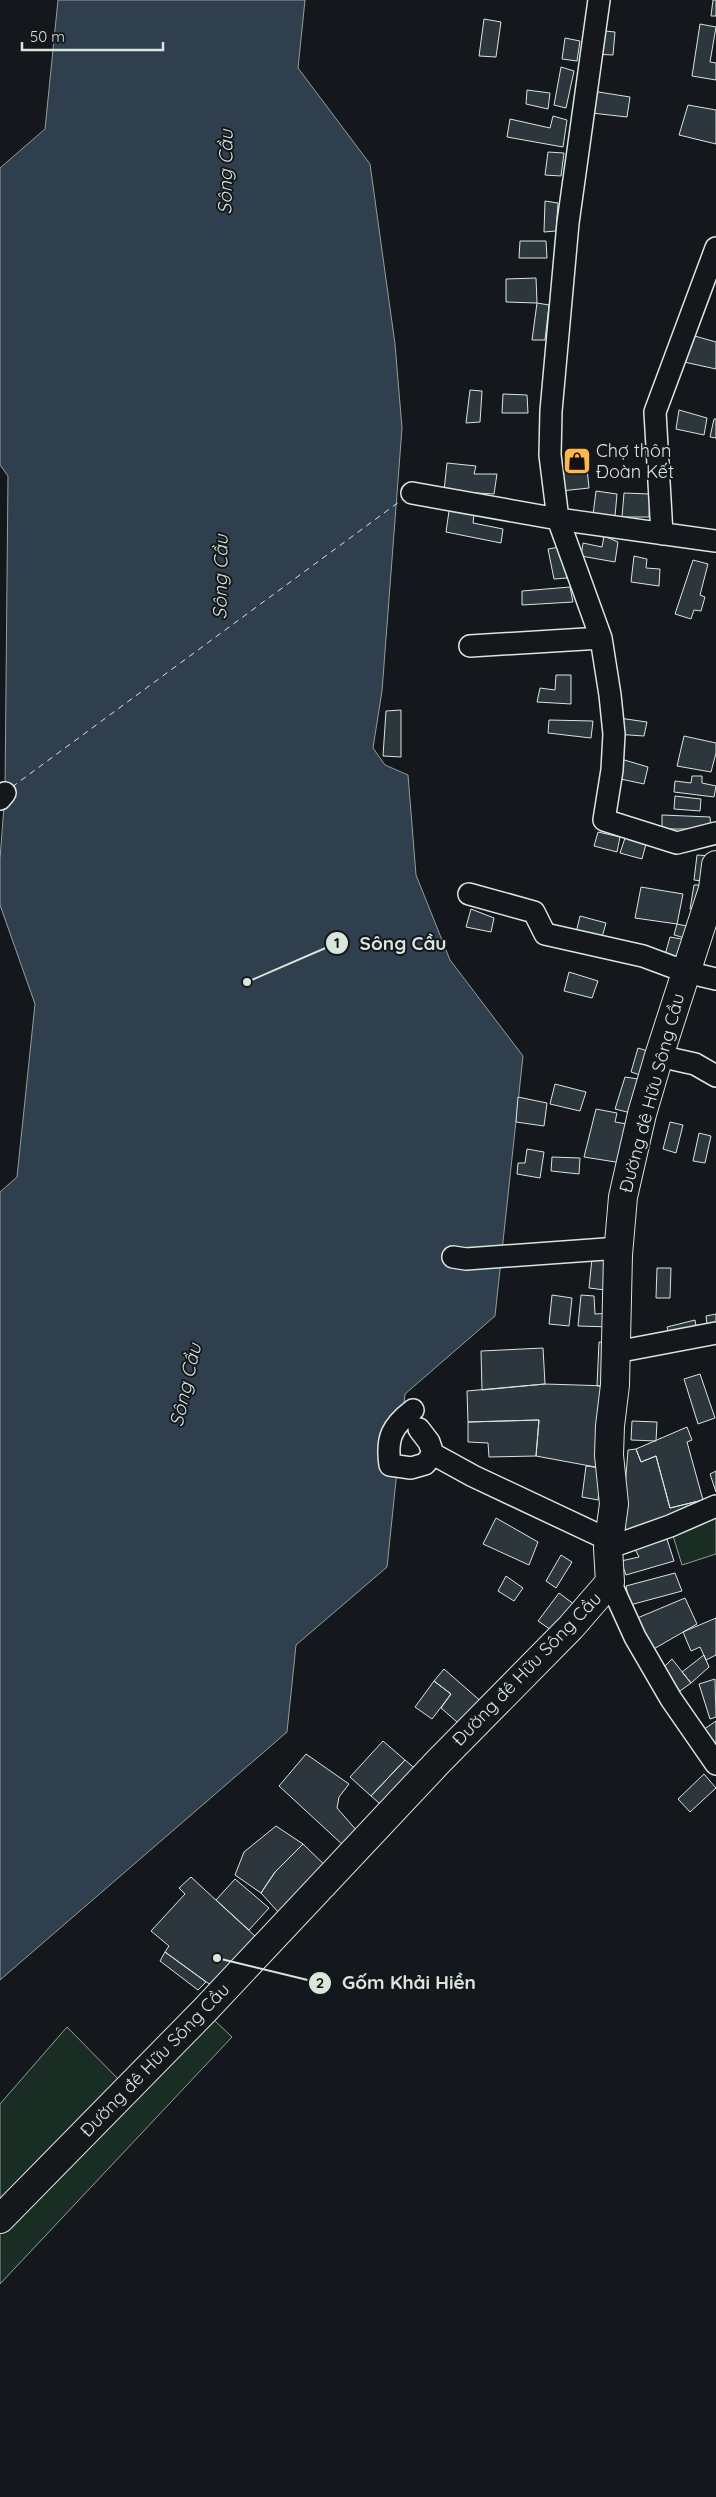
<svg xmlns="http://www.w3.org/2000/svg" width="716" height="2497" viewBox="0 0 716 2497" font-family="Quicksand,sans-serif">
	<style>
		.green { fill: #1a2d24; stroke: #939e99 }
		.water { fill: #2f3f4d; stroke: #939e99 }
		.lines { fill: none; stroke-linecap: round; stroke-linejoin: round }
		.ferry { stroke: #d8e6dc; stroke-width: 1; stroke-dasharray: 6 5; stroke-linecap: butt }
		.building { fill: #2c363c; stroke: #d8e6dc }
		.minor-casing { stroke: #d8e6dc; stroke-width: 24 }
		.major-casing { stroke: #d8e6dc; stroke-width: 30 }
		.minor { stroke: #14181c; stroke-width: 21 }
		.major { stroke: #14181c; stroke-width: 28 }
		.labels { text-anchor: middle; stroke-width: 4; stroke-linejoin: round; paint-order: stroke }
		.poi-label { font-size: 18px; fill: #d8e6dc; stroke: #14181c; text-anchor: start }
		.street-label { font-size: 18px; fill: #d8e6dc; stroke: #14181c }
		.water-label { font-size: 19px; font-style: italic; fill: #d8e6dc; stroke: #14181c }
		.leader { fill: none; stroke: #d8e6dc; stroke-width: 2 }
		.callout-dot { fill: #d8e6dc; stroke: #14181c; stroke-width: 2 }
		.mark-label { font-size: 15px; text-anchor: middle; font-weight: bold; fill: #111 }
		.callout-label { font-size: 19px; text-anchor: middle; font-weight: bold; fill: #d8e6dc; stroke: #14181c; stroke-width: 4; stroke-linejoin: round; paint-order: stroke }
	</style>
	<rect width="100%" height="100%" fill="#14181c"/>
	<path class="green" d="M716 1506V1554L682 1565 670 1526Z
		M211 2017 232 2037 0 2284V2104L67 2027 127 2088Z"/>
	<path class="water" d="M58 0H305L298 68 370 164 395 344 402 428 382 691 373 748 385 765 408 775 416 875 450 960 523 1056 495 1316 405 1394 387 1567 296 1645 287 1732 0 1980V1192L17 1177 35 1004 0 905V859L5 792 8 476 0 465V168L45 129Z"/>
	<g class="lines">
		<path class="ferry" d="M12 787 403 499"/>
	</g>
	<path class="building" d="M713 0H716V16H711Z
		M484 19 501 22 496 57 479 56Z
		M700 24 716 27 710 62 716 63V80L692 76Z
		M595 30 615 32 613 55 592 54Z
		M565 38 580 41 577 61 562 59Z
		M561 67 574 71 566 108 554 105Z
		M527 90 550 93 548 109 526 104Z
		M586 90 630 97 627 117 583 112Z
		M688 105 716 110V144L679 135Z
		M553 116 567 120 563 147 507 137 510 119 550 128Z
		M548 152 564 153 561 176 545 175Z
		M545 201 558 203 556 231 544 232Z
		M520 241H546L547 258H519Z
		M536 278 537 303 506 302V279Z
		M537 303 549 305 545 340H532Z
		M684 333 716 342V369L675 360Z
		M470 390 482 391 480 422 466 423Z
		M503 394 527 395 528 413H502Z
		M679 410 707 418 704 435 676 429Z
		M714 419H716V438L710 437Z
		M447 463 476 466 474 474H497L494 494 444 491Z
		M587 468 589 488 561 491 559 471Z
		M596 491 617 494 614 527 592 523Z
		M624 493 650 494 649 517H622Z
		M449 511 474 515 473 523 503 529 501 543 446 532Z
		M604 536 618 542 615 562 581 556 583 543 602 547Z
		M560 547 567 578 554 579 548 549Z
		M634 556 647 559 646 568 660 569 659 586 631 582Z
		M693 560 708 564 700 595 705 597 701 611 694 610 691 619 675 614Z
		M570 587 573 602 522 605V591Z
		M556 675H571V704L537 702 540 688 555 690Z
		M401 710V757L383 756 386 711Z
		M612 717 647 722 644 736 614 734Z
		M549 720 593 721 591 738 548 733Z
		M684 736 716 743V753L711 772 677 766Z
		M621 759 648 767 644 784 616 778Z
		M692 776H702V783L716 786 714 797 674 792 675 781 691 783Z
		M675 796 701 799 700 811 674 809Z
		M662 815 710 817 711 829H662Z
		M598 832 620 837 617 852 594 846Z
		M625 838 646 844 642 859 620 853Z
		M697 855 713 856 710 882 694 880Z
		M694 885H709L704 911 690 909Z
		M641 887 683 894 677 924 635 918Z
		M471 909 494 918 491 932 466 927Z
		M580 916 606 923 600 944 575 937Z
		M677 924 696 928 693 940 674 935Z
		M670 937 687 940 682 966 663 962Z
		M569 972 598 981 592 998 564 991Z
		M638 1048 654 1053 646 1077 631 1072Z
		M625 1077 645 1080 635 1114 615 1109Z
		M555 1084 586 1092 580 1111 550 1104Z
		M518 1097 547 1103 544 1126 516 1122Z
		M596 1109 617 1113 615 1122 633 1125 622 1163 584 1157Z
		M670 1122 683 1125 676 1153 663 1149Z
		M699 1133 711 1136 705 1163 693 1161Z
		M527 1149 544 1152 540 1178 517 1174 518 1163H525Z
		M552 1157 580 1158 579 1174 551 1171Z
		M592 1258 608 1260 605 1290 589 1288Z
		M657 1268H671L670 1298H656Z
		M552 1295 572 1298 569 1326 549 1324Z
		M581 1295 594 1296 595 1314 613 1313 612 1327 578 1326Z
		M716 1314V1329L708 1332 706 1316Z
		M695 1320 697 1332 670 1338 667 1327Z
		M599 1342 611 1343 609 1386H597Z
		M543 1348 545 1384 482 1390 481 1351Z
		M700 1374 715 1418 698 1424 684 1379Z
		M545 1384 609 1386 601 1468 536 1456 539 1420 468 1422 467 1391Z
		M539 1420 536 1456 489 1457 488 1443 468 1442V1422Z
		M632 1421 657 1422 656 1441 631 1440Z
		M687 1427 692 1440 687 1442 703 1500 670 1508 656 1456 641 1462 636 1449Z
		M636 1449 641 1462 656 1456 670 1508 703 1500 706 1507 621 1539 628 1450Z
		M586 1466 601 1468 598 1500 582 1497Z
		M716 1471V1492L710 1474Z
		M496 1518 538 1542 529 1565 483 1544Z
		M667 1539 674 1561 626 1575 621 1561 639 1557 635 1549Z
		M561 1555 572 1562 556 1588 546 1581Z
		M675 1573 682 1591 630 1605 626 1586Z
		M506 1576 523 1588 514 1601 498 1591Z
		M559 1593 575 1605 554 1632 538 1621Z
		M685 1598 697 1624 652 1650 635 1619Z
		M716 1618V1655L706 1660 700 1647 691 1651 683 1632Z
		M704 1655 709 1667 691 1683 682 1672Z
		M672 1659 691 1683 680 1691 661 1670Z
		M444 1669 484 1704 464 1728 441 1708 451 1694 434 1681Z
		M715 1679 716 1717 710 1719 699 1684Z
		M434 1681 451 1694 432 1719 415 1707Z
		M716 1721V1745L712 1748 700 1732Z
		M383 1741 405 1760 371 1796 350 1777Z
		M306 1754 349 1784 339 1797 337 1808 358 1832 344 1846 279 1786Z
		M405 1760 419 1772 386 1809 371 1796Z
		M704 1774 716 1788 690 1812 678 1799Z
		M276 1826 303 1844 275 1872 261 1893 235 1875 244 1852Z
		M303 1844 334 1874 288 1923 261 1893 275 1872Z
		M191 1877 257 1938 212 1986 165 1952 169 1946 151 1931 185 1894 179 1888Z
		M235 1879 269 1908 249 1930 216 1900Z
		M165 1952 206 1982 198 1990 160 1961Z"/>
	<g class="lines">
		<g class="minor-casing">
			<path id="minor" d="M599 0 568 223 551 411 550 455 558 519 601 638 610 695 614 734 612 770 604 820 677 843 716 833
				M412 493 558 519 716 541
				M662 534 655 412 716 248
				M470 646 601 638
				M0 799 5 793
				M469 894 534 912 545 934 643 956 686 972 716 979
				M659 1056 695 1064 716 1076
				M453 1257 466 1259 619 1248
				M616 1352 716 1333
				M413 1410C392 1426 386 1438 390 1465L411 1468 425 1464 433 1454 473 1476 609 1540
				M419 1429 429 1442 433 1454
				M608 1548 670 1526 716 1506
				M610 1582 635 1637 671 1699 716 1764"/>
		</g>
		<g class="major-casing">
			<path id="major" d="M0 2219 205 2010 438 1762 571 1627 610 1582 608 1548 614 1504 609 1455 610 1426 615 1385 618 1255 623 1197 642 1114 659 1056 713 889 716 865"/>
		</g>
		<use href="#minor" class="minor"/>
		<use href="#major" class="major"/>
	</g>
	<defs>
		<g id="shop-square" transform="scale(1.4375)"><rect x="-9" y="-9" width="18" height="18" rx="4" fill="#ffb74d" stroke="#14181c"/><path d="M-5-2.5h2.3a2.7 3.5 0 0 1 5.4 0H5L5.5 6h-11ZM-1.5-2.5h3a1.5 2.3 0 0 0-3 0Z" fill="#111"/></g>
	</defs>
	<g fill-rule="evenodd">
		<use href="#shop-square" x="577" y="461"/>
	</g>
	<g class="labels">
		<g class="poi-label">
			<text x="596" y="457">Chợ thôn<tspan x="596" dy="21">Đoàn Kết</tspan></text>
		</g>
		<g class="street-label">
			<text transform="translate(652 1093) rotate(-75)" y="6">Đường đê Hữu Sông Cầu</text>
			<text transform="translate(527 1669) rotate(-46)" y="6">Đường đê Hữu Sông Cầu</text>
			<text transform="translate(155 2060) rotate(-46)" y="6">Đường đê Hữu Sông Cầu</text>
		</g>
		<g class="water-label">
			<text transform="translate(225 172) rotate(-89)" y="7">Sông Cầu</text>
			<text transform="translate(220 577) rotate(-89)" y="7">Sông Cầu</text>
			<text transform="translate(185 1385) rotate(-77)" y="7">Sông Cầu</text>
		</g>
	</g>
	<path class="leader" d="M247 982L337 943M217 1958L320 1983"/>
	<g class="callout-dot">
		<circle cx="247" cy="982" r="5"/>
		<circle cx="217" cy="1958" r="5"/>
		<circle cx="337" cy="943" r="12"/>
		<circle cx="320" cy="1983" r="12"/>
	</g>
	<g class="mark-label">
		<text x="337" y="948">1</text>
		<text x="320" y="1988">2</text>
	</g>
	<g class="callout-label">
		<text x="403" y="950">Sông Cầu</text>
		<text x="409" y="1989">Gốm Khải Hiền</text>
	</g>
	<path d="M22 42v8h141v-8" fill="none" stroke="#d8e6dc" stroke-width="2.5"/>
	<text x="30" y="42" font-size="15" fill="#d8e6dc" stroke="#14181c" stroke-width="4" paint-order="stroke">50 m</text>
</svg>
